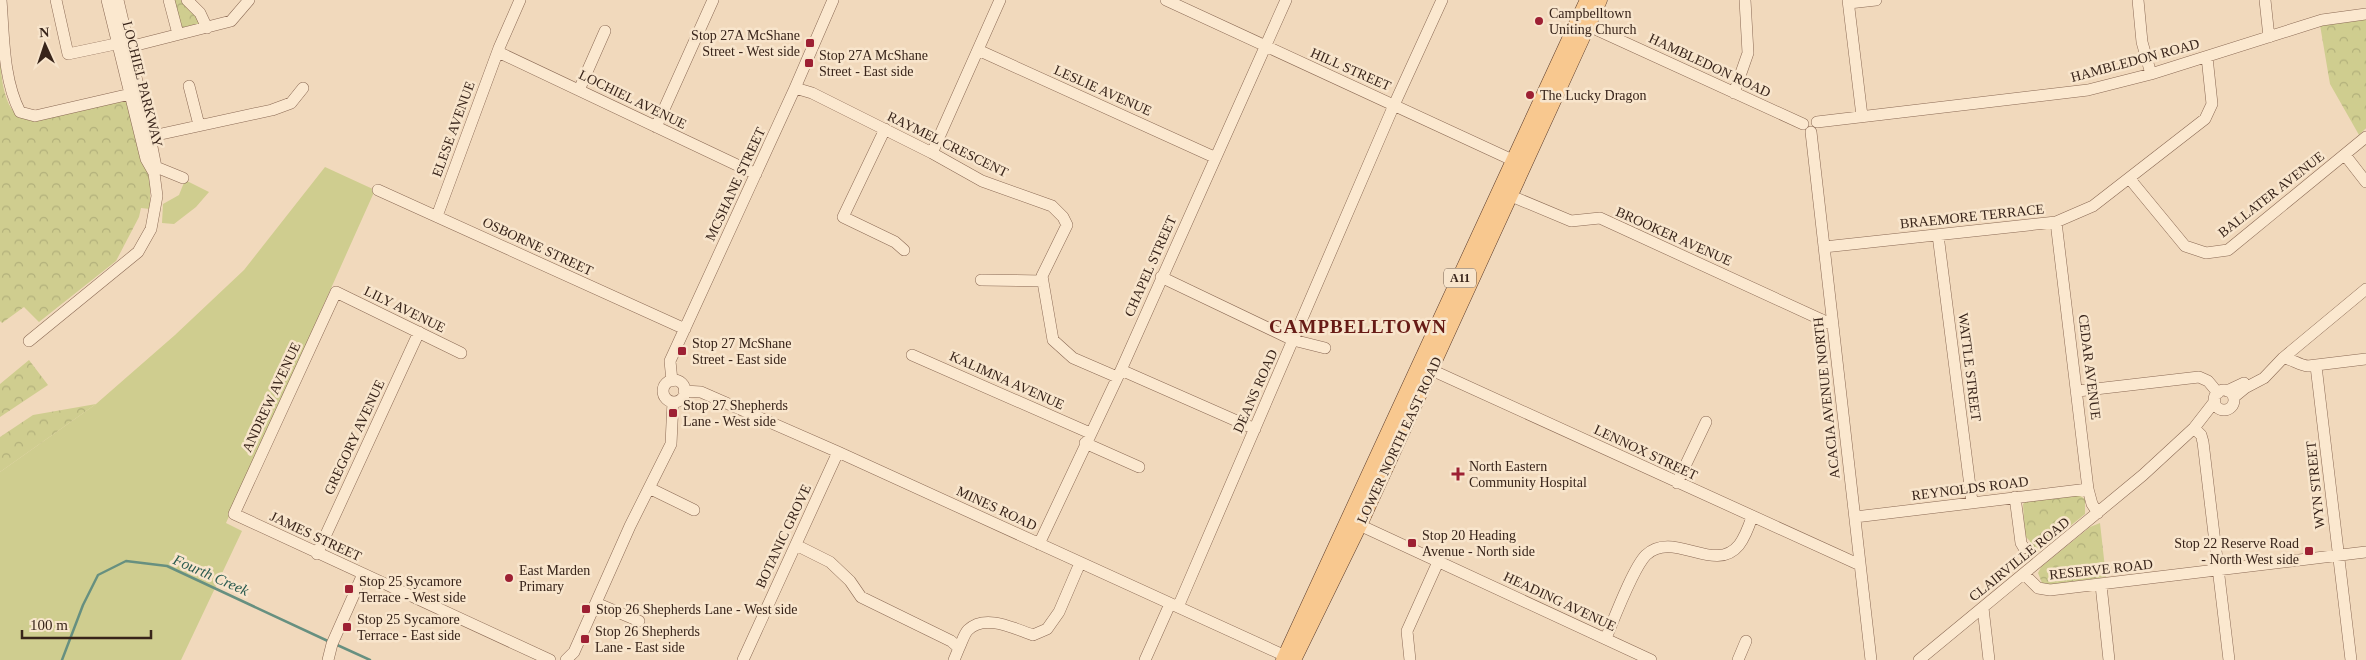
<svg xmlns="http://www.w3.org/2000/svg" width="2366" height="660" viewBox="0 0 2366 660" font-family="Georgia,serif">
	<style>
		.green { fill: #cfcd8f }
		.park { fill: url(#park-crowns) }
		.lines { fill: none; stroke-linecap: round; stroke-linejoin: round }
		.stream { stroke: #679080; stroke-width: 2.5 }
		.minor-casing { stroke: #8a6954; stroke-width: 12 }
		.major-casing { stroke: #573829; stroke-width: 15 }
		.minor { stroke: #fbe8cf; stroke-width: 11 }
		.major { stroke: #f8c88f; stroke-width: 14 }
		.poi-dot { fill: #9d2033; stroke: #f8e5cc; stroke-width: 2 }
		.labels { text-anchor: middle; stroke-width: 5; stroke-linejoin: round; paint-order: stroke }
		.shield { fill: #f8e5cc; stroke: #725e4f; stroke-width: 1 }
		.shield-label { font-size: 12px; font-weight: bold; fill: #38241a }
		.poi-label { font-size: 14px; fill: #38241a; stroke: #f8e5cc; text-anchor: start }
		.street-label { font-size: 14px; fill: #38241a; stroke: #f8e5cc }
		.water-label { font-size: 15px; font-style: italic; fill: #28594e; stroke: #f8e5cc }
		.district-label { font-size: 19px; font-weight: bold; letter-spacing: 1px; fill: #671b16; stroke: #f8e5cc }
	</style>
	<defs>
		<pattern id="park-crowns" width="20" height="18" patternUnits="userSpaceOnUse" patternTransform="scale(1.25)"><rect width="20" height="18" fill="#cfcd8f"/><path d="M2 6a3 3 0 1 1 6 0M12 15a3 3 0 1 1 6 0" fill="none" stroke="#b2b07b"/></pattern>
	</defs>
	<rect width="100%" height="100%" fill="#f1d9bc"/>
	<path class="green" d="M325 167 375 190 226 523 242 531 181 660H0V472L96 404 175 335 244 270Z
		M185 180 209 192 196 207 174 224 162 223 163 204 179 195Z"/>
	<path class="park" d="M172 0H183L200 16 199 24 180 28Z
		M2366 18V128L2359 135 2330 84 2320 25Z
		M0 56C1 74 3 111 23 118 28 120 33 119 39 119L125 100 130 106 150 181V209L141 208 139 217 116 261 39 322 24 307 2 323 0 321Z
		M29 360 48 385 0 417V384Z
		M96 404 0 472V437L33 415Z
		M2077 494 2085 499V514L2028 560 2030 541 2025 536 2023 504 2026 501Z
		M2100 523 2106 577 2049 585 2042 583 2038 573 2041 567 2090 527Z"/>
	<g class="lines">
		<path class="stream" d="M335 644 370 660
			M62 660 83 605 98 575 126 561 167 566 330 642"/>
		<g class="minor-casing">
			<path id="minor" d="M1 0C4 37 3 79 20 112L35 116 139 92
				M56 0 68 54 125 42
				M118 0 150 137 156 167 154 172
				M169 0 178 34
				M187 0 200 13 207 28
				M1166 0 1521 164
				M1848 0 1862 116
				M2138 0 2142 42 2151 74
				M2265 0 2269 37
				M1849 3 1876 0
				M1582 23 1803 124
				M121 49 231 21 249 0
				M978 50 1214 157
				M498 52 756 174
				M189 86 199 125
				M795 88 812 93 932 153 982 181 1052 206 1063 217 1067 225 1042 276 1053 340 1073 358 1117 377
				M579 90 605 31
				M1734 93 1748 53 1745 0
				M1817 122 2088 90 2151 74 2322 20 2366 14
				M656 127 713 0
				M885 129 843 217 895 242 904 250
				M1811 132 1871 660
				M143 138 272 110 291 103 303 88
				M932 153 1000 0
				M2345 155 2366 182
				M156 167 183 178
				M2129 178 2185 246 2206 253 2228 250 2366 137
				M378 190 685 329
				M1504 193 1571 221 1600 218 1833 325
				M437 216 499 48 520 0
				M2056 222 2088 489 2092 504 2098 513
				M1938 235 1972 502
				M1824 247 2056 222 2093 206 2205 119 2212 104 2207 57
				M1161 277 1293 340 1325 348
				M981 280 1043 281
				M29 341 138 252 151 229 157 196 154 173 146 159 107 0
				M461 353 336 292 234 514 550 660
				M912 355 1090 433
				M2283 358C2293 359 2298 365 2308 366L2366 359
				M2316 366 2351 660
				M1425 367 1860 565
				M1121 370 1255 429
				M663 391a11 11 0 1 1 22 0a11 11 0 1 1-22 0Z
				M672 381 670 361 795 88 833 0
				M2214 400a10 10 0 1 1 20 0a10 10 0 1 1-20 0Z
				M684 391 701 392 838 452 1292 659
				M2078 391 2199 377 2208 381 2218 393
				M2227 391 2244 383
				M2234 397 2245 388 2264 378 2283 358 2366 289
				M2194 428 2201 435 2203 442 2229 660
				M1085 443 1139 467
				M1677 483 1706 422
				M649 488 694 510
				M2015 497 2021 543 2024 548
				M1855 517 2088 489
				M1353 522 1651 660
				M1039 544 1121 370 1286 0
				M796 545 830 562 850 581 861 597 951 641 959 648 954 660
				M317 554 419 332
				M2024 574 2038 588 2050 590 2366 552
				M2101 585 2109 660
				M596 603 639 621
				M1178 607 1394 105 1442 0
				M1983 608 1989 660
				M1606 638C1614 619 1633 568 1646 555 1673 529 1715 575 1739 545 1745 537 1749 526 1752 517
				M959 648C962 642 964 634 968 630 985 613 1015 629 1033 635L1047 629 1059 612 1080 563
				M328 660 332 644 363 574
				M566 660 574 652 630 526 671 444 673 402
				M743 660 838 452
				M1145 660 1170 604
				M1410 660 1407 631 1438 562
				M1738 660 1746 641
				M1919 660 2143 475 2194 428 2215 401"/>
		</g>
		<g class="major-casing">
			<path id="major" d="M1283 660 1587 0
				M1294 660 1360 525 1600 0"/>
		</g>
		<use href="#minor" class="minor"/>
		<use href="#major" class="major"/>
	</g>
	<g class="poi-dot">
		<circle cx="1539" cy="21" r="5"/>
		<rect x="805" y="38" width="10" height="10" rx="2.5"/>
		<rect x="804" y="58" width="10" height="10" rx="2.5"/>
		<circle cx="1530" cy="95" r="5"/>
		<rect x="677" y="346" width="10" height="10" rx="2.5"/>
		<rect x="668" y="408" width="10" height="10" rx="2.5"/>
		<path d="M1455.5 466.5h5v5h5v5h-5v5h-5v-5h-5v-5h5z"/>
		<rect x="1407" y="538" width="10" height="10" rx="2.5"/>
		<rect x="2304" y="546" width="10" height="10" rx="2.5"/>
		<circle cx="509" cy="578" r="5"/>
		<rect x="344" y="584" width="10" height="10" rx="2.5"/>
		<rect x="581" y="604" width="10" height="10" rx="2.5"/>
		<rect x="342" y="622" width="10" height="10" rx="2.5"/>
		<rect x="580" y="634" width="10" height="10" rx="2.5"/>
	</g>
	<g class="labels">
		<rect class="shield" x="1444" y="268.5" width="32" height="19" rx="4"/>
		<g class="shield-label">
			<text x="1460" y="282">A11</text>
		</g>
		<g class="poi-label">
			<text x="1549" y="18">Campbelltown<tspan x="1549" dy="16">Uniting Church</tspan></text>
			<text x="800" y="40" text-anchor="end">Stop 27A McShane<tspan x="800" dy="16">Street - West side</tspan></text>
			<text x="819" y="60">Stop 27A McShane<tspan x="819" dy="16">Street - East side</tspan></text>
			<text x="1540" y="100">The Lucky Dragon</text>
			<text x="692" y="348">Stop 27 McShane<tspan x="692" dy="16">Street - East side</tspan></text>
			<text x="683" y="410">Stop 27 Shepherds<tspan x="683" dy="16">Lane - West side</tspan></text>
			<text x="1469" y="471">North Eastern<tspan x="1469" dy="16">Community Hospital</tspan></text>
			<text x="1422" y="540">Stop 20 Heading<tspan x="1422" dy="16">Avenue - North side</tspan></text>
			<text x="2299" y="548" text-anchor="end">Stop 22 Reserve Road<tspan x="2299" dy="16">- North West side</tspan></text>
			<text x="519" y="575">East Marden<tspan x="519" dy="16">Primary</tspan></text>
			<text x="359" y="586">Stop 25 Sycamore<tspan x="359" dy="16">Terrace - West side</tspan></text>
			<text x="596" y="614">Stop 26 Shepherds Lane - West side</text>
			<text x="357" y="624">Stop 25 Sycamore<tspan x="357" dy="16">Terrace - East side</tspan></text>
			<text x="595" y="636">Stop 26 Shepherds<tspan x="595" dy="16">Lane - East side</tspan></text>
		</g>
		<g class="street-label">
			<text transform="translate(2135 60) rotate(-15)" y="5">HAMBLEDON ROAD</text>
			<text transform="translate(1710 65) rotate(25)" y="5">HAMBLEDON ROAD</text>
			<text transform="translate(1351 69) rotate(24)" y="5">HILL STREET</text>
			<text transform="translate(143 84) rotate(76)" y="5">LOCHIEL PARKWAY</text>
			<text transform="translate(1103 90) rotate(24)" y="5">LESLIE AVENUE</text>
			<text transform="translate(633 99) rotate(26)" y="5">LOCHIEL AVENUE</text>
			<text transform="translate(453 129) rotate(-70)" y="5">ELESE AVENUE</text>
			<text transform="translate(948 144) rotate(26)" y="5">RAYMEL CRESCENT</text>
			<text transform="translate(735 184) rotate(-65)" y="5">MCSHANE STREET</text>
			<text transform="translate(2271 194) rotate(-38)" y="5">BALLATER AVENUE</text>
			<text transform="translate(1972 216) rotate(-6)" y="5">BRAEMORE TERRACE</text>
			<text transform="translate(1674 236) rotate(24)" y="5">BROOKER AVENUE</text>
			<text transform="translate(538 246) rotate(25)" y="5">OSBORNE STREET</text>
			<text transform="translate(1150 266) rotate(-66)" y="5">CHAPEL STREET</text>
			<text transform="translate(405 309) rotate(26)" y="5">LILY AVENUE</text>
			<text transform="translate(1970 367) rotate(83)" y="5">WATTLE STREET</text>
			<text transform="translate(2090 367) rotate(83)" y="5">CEDAR AVENUE</text>
			<text transform="translate(1007 380) rotate(24)" y="5">KALIMNA AVENUE</text>
			<text transform="translate(1255 391) rotate(-66)" y="5">DEANS ROAD</text>
			<text transform="translate(271 397) rotate(-65)" y="5">ANDREW AVENUE</text>
			<text transform="translate(1826 398) rotate(-96)" y="5">ACACIA AVENUE NORTH</text>
			<text transform="translate(354 437) rotate(-65)" y="5">GREGORY AVENUE</text>
			<text transform="translate(1399 440) rotate(-65)" y="5">LOWER NORTH EAST ROAD</text>
			<text transform="translate(1646 452) rotate(25)" y="5">LENNOX STREET</text>
			<text transform="translate(2315 485) rotate(-96)" y="5">WYN STREET</text>
			<text transform="translate(1970 488) rotate(-7)" y="5">REYNOLDS ROAD</text>
			<text transform="translate(997 508) rotate(25)" y="5">MINES ROAD</text>
			<text transform="translate(316 536) rotate(25)" y="5">JAMES STREET</text>
			<text transform="translate(783 536) rotate(-65)" y="5">BOTANIC GROVE</text>
			<text transform="translate(2019 559) rotate(-39)" y="5">CLAIRVILLE ROAD</text>
			<text transform="translate(2101 569) rotate(-6)" y="5">RESERVE ROAD</text>
			<text transform="translate(1560 601) rotate(25)" y="5">HEADING AVENUE</text>
		</g>
		<g class="water-label">
			<text transform="translate(211 575) rotate(24)" y="5">Fourth Creek</text>
		</g>
		<g class="district-label">
			<text x="1358" y="333">CAMPBELLTOWN</text>
		</g>
	</g>
	<g transform="translate(45 45) rotate(357)" stroke="#f8e5cc" stroke-width="4" paint-order="stroke">
	<path d="M0-4L9 19L0 12L-9 19Z" fill="#38241a"/>
	<text y="-8" font-size="14" font-weight="bold" text-anchor="middle" fill="#38241a">N</text>
	</g>
	<path d="M22 630v8h129v-8" fill="none" stroke="#38241a" stroke-width="2.5"/>
	<text x="30" y="630" font-size="15" fill="#38241a" stroke="#f8e5cc" stroke-width="4" paint-order="stroke">100 m</text>
</svg>
